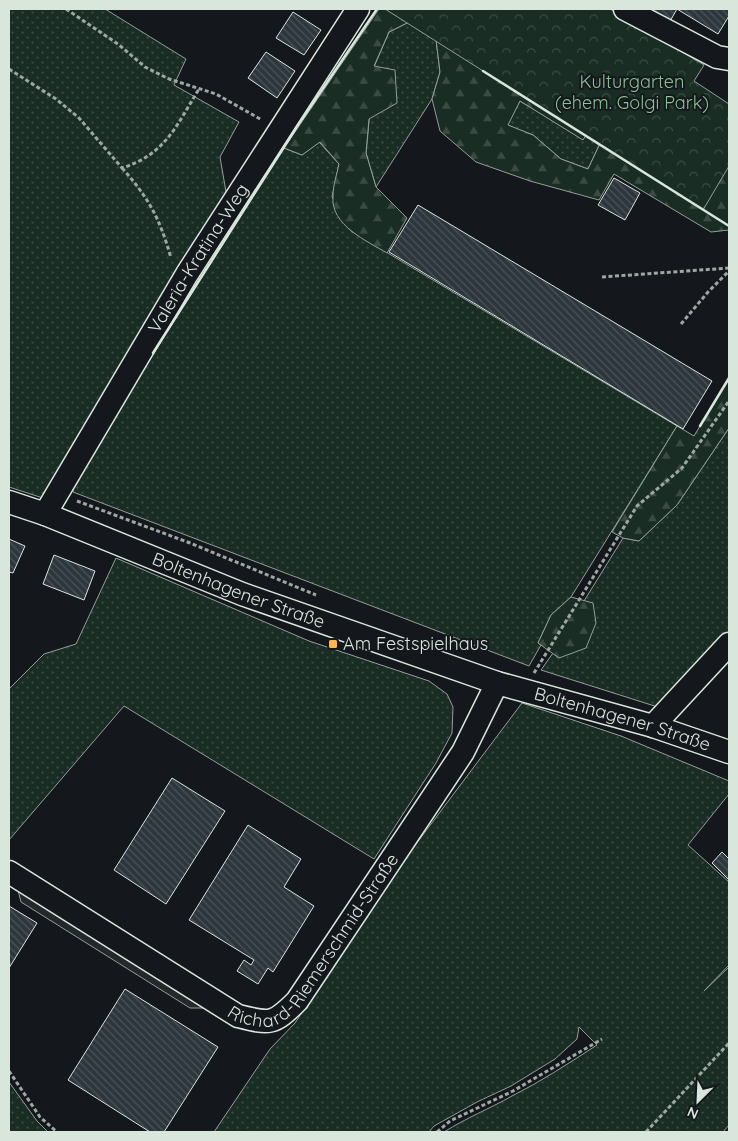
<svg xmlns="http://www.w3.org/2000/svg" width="738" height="1141" viewBox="0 0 738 1141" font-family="Quicksand,sans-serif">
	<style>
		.grass { fill: url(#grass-dots); stroke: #939e99 }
		.forest { fill: url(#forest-firs); stroke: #939e99 }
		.park { fill: url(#park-crowns); stroke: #939e99 }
		.parking { fill: #24282b; stroke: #939e99 }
		.building { fill: url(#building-back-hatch); stroke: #d8e6dc }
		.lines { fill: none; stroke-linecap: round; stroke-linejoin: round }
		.minor-casing { stroke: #d8e6dc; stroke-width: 25 }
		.path { stroke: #9da8a2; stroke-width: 3; stroke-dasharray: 4 2.5; stroke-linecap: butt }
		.minor { stroke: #14181c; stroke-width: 22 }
		.wall { stroke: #d8e6dc; stroke-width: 2.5 }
		.poi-dot { fill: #ffb74d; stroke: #14181c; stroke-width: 2 }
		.labels { text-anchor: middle; stroke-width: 4; stroke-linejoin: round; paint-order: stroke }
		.park-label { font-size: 18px; fill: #8ac095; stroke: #14181c }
		.street-label { font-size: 18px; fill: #d8e6dc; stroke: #14181c }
		.poi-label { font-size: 18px; fill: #d8e6dc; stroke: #14181c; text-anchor: start }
	</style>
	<defs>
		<pattern id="grass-dots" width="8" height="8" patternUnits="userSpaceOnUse" patternTransform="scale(1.25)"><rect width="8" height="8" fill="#1a2d24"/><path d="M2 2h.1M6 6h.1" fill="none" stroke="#3b4b43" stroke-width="1.8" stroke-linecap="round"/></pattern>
		<pattern id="forest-firs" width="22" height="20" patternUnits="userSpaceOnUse" patternTransform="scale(1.25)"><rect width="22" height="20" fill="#1a2d24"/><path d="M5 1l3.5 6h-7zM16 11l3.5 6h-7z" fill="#3b4b43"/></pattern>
		<pattern id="park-crowns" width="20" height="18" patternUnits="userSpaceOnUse" patternTransform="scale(1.25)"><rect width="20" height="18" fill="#1a2d24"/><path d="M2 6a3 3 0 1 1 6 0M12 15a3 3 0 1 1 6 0" fill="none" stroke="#3b4b43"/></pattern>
		<pattern id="building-back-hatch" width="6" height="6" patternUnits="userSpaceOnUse" patternTransform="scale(1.25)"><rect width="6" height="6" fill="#2c363c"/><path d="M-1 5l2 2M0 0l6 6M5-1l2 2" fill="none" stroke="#4a5358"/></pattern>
	</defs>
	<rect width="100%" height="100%" fill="#14181c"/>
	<path class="grass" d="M9 9H105L186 59 174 85 239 122 220 157 226 192 46 499 9 487Z
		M423 15 434 23 440 72 432 99 376 187 366 153 374 67 389 32Z
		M520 101 583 139 594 123 604 135 588 169 561 159 533 135 507 125Z
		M319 142 339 164 332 197 351 231 677 426 571 597 551 615 538 643 541 645 529 666 73 492V480L284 148 302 155Z
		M729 428V636L664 709 541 670 553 653 559 658 593 604 584 601 623 538 639 541 677 505Z
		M116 558 309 641 429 681 447 694 453 707 452 733 436 763 374 859 124 706 9 840V689L44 654 76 644Z
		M522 703 621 736 729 781V794L688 845 729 882V965L704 991 729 967V1125L723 1132H444C466 1118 489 1109 512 1096 542 1081 569 1063 597 1045L579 1027 577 1039 555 1059 511 1086 477 1102 434 1126 429 1132H214L270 1049 295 1023 407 856Z
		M9 1082 37 1121 48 1132H9Z"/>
	<path class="forest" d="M379 9H427L423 15 389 32 374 66 395 70 397 103 369 119 366 153 376 187 407 218 387 253C367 241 330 225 333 196 333 185 337 174 339 164L320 142 302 155 284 148Z
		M434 23 594 123 583 140 520 101 508 125 533 135 561 159 588 169 604 135 729 144V230L711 232 614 174 599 200 530 181 476 162 440 131 432 99 440 72Z
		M729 378V428L677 505 639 541 623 538 612 532 677 426 694 436Z
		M571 597 593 603 596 623 586 648 559 658 538 643 551 615Z"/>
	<path class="park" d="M385 9H610L704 65 694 81 729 104V166L703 210Z"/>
	<path class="parking" d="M18 890 207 1008H190L21 902Z"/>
	<path class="building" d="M645 9H729V16L718 34 677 9 669 23Z
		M293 12 321 30 304 55 276 38Z
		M266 52 295 71 277 98 248 78Z
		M614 178 640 193 625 220 598 205Z
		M418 205 712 381 683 429 389 252Z
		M9 539 25 546 13 573 9 572Z
		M54 555 95 571 84 600 43 584Z
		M172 778 225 811 166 904 114 870Z
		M248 825 301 859 284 887 314 906 273 972 268 968 258 984 237 971 244 960 251 965 254 960 189 920Z
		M722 852 729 859V880L712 863Z
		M9 906 37 923 9 968Z
		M125 989 218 1047 164 1132H150L68 1080Z"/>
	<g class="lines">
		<g class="minor-casing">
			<g id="minor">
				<path d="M625 9 717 57 729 59"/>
				<path id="s1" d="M9 502 45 514 242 594 497 683 653 726 729 752"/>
				<path id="s2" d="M45 514 187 274 358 9"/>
				<path d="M653 726 729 644"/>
				<path id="s3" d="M9 872 238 1016C270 1024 273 1025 297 1001L463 752 497 683"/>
			</g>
		</g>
		<path class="path" d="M66 9 118 44 145 67 169 79 216 94 262 120
			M9 69 56 99 79 118 122 168C166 154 176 126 199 89
			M122 168C149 198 160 219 171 258
			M602 277 729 268
			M681 324 708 292 729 271
			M77 501 190 543 316 595
			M534 673 637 506 682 468 729 401
			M9 1071 40 1117 57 1132
			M437 1132 450 1121 513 1091 602 1039
			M646 1132 729 1043"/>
		<use href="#minor" class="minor"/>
		<path class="wall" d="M483 71 729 226
			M153 353 298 125 377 9
			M700 426 729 378"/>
	</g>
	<rect class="poi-dot" x="328" y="639" width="10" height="10" rx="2.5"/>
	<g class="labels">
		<g class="park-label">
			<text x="632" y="88">Kulturgarten<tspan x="632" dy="21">(ehem. Golgi Park)</tspan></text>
		</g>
		<g class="street-label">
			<text dy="6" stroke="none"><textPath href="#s2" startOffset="298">Valeria-Kratina-Weg</textPath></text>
			<text dy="6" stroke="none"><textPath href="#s1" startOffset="246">Boltenhagener Straße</textPath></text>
			<text dy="6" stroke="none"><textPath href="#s1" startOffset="651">Boltenhagener Straße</textPath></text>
			<text dy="6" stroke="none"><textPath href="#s3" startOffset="386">Richard-Riemerschmid-Straße</textPath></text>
		</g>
		<g class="poi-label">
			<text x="343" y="650">Am Festspielhaus</text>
		</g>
	</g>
	<rect width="738" height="1141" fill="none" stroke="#d8e6dc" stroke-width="20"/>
	<g transform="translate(698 1101) rotate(204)" stroke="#14181c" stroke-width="4" paint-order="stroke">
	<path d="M0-4L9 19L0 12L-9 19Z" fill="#d8e6dc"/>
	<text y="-8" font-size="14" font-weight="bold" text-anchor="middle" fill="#d8e6dc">N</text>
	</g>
</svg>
